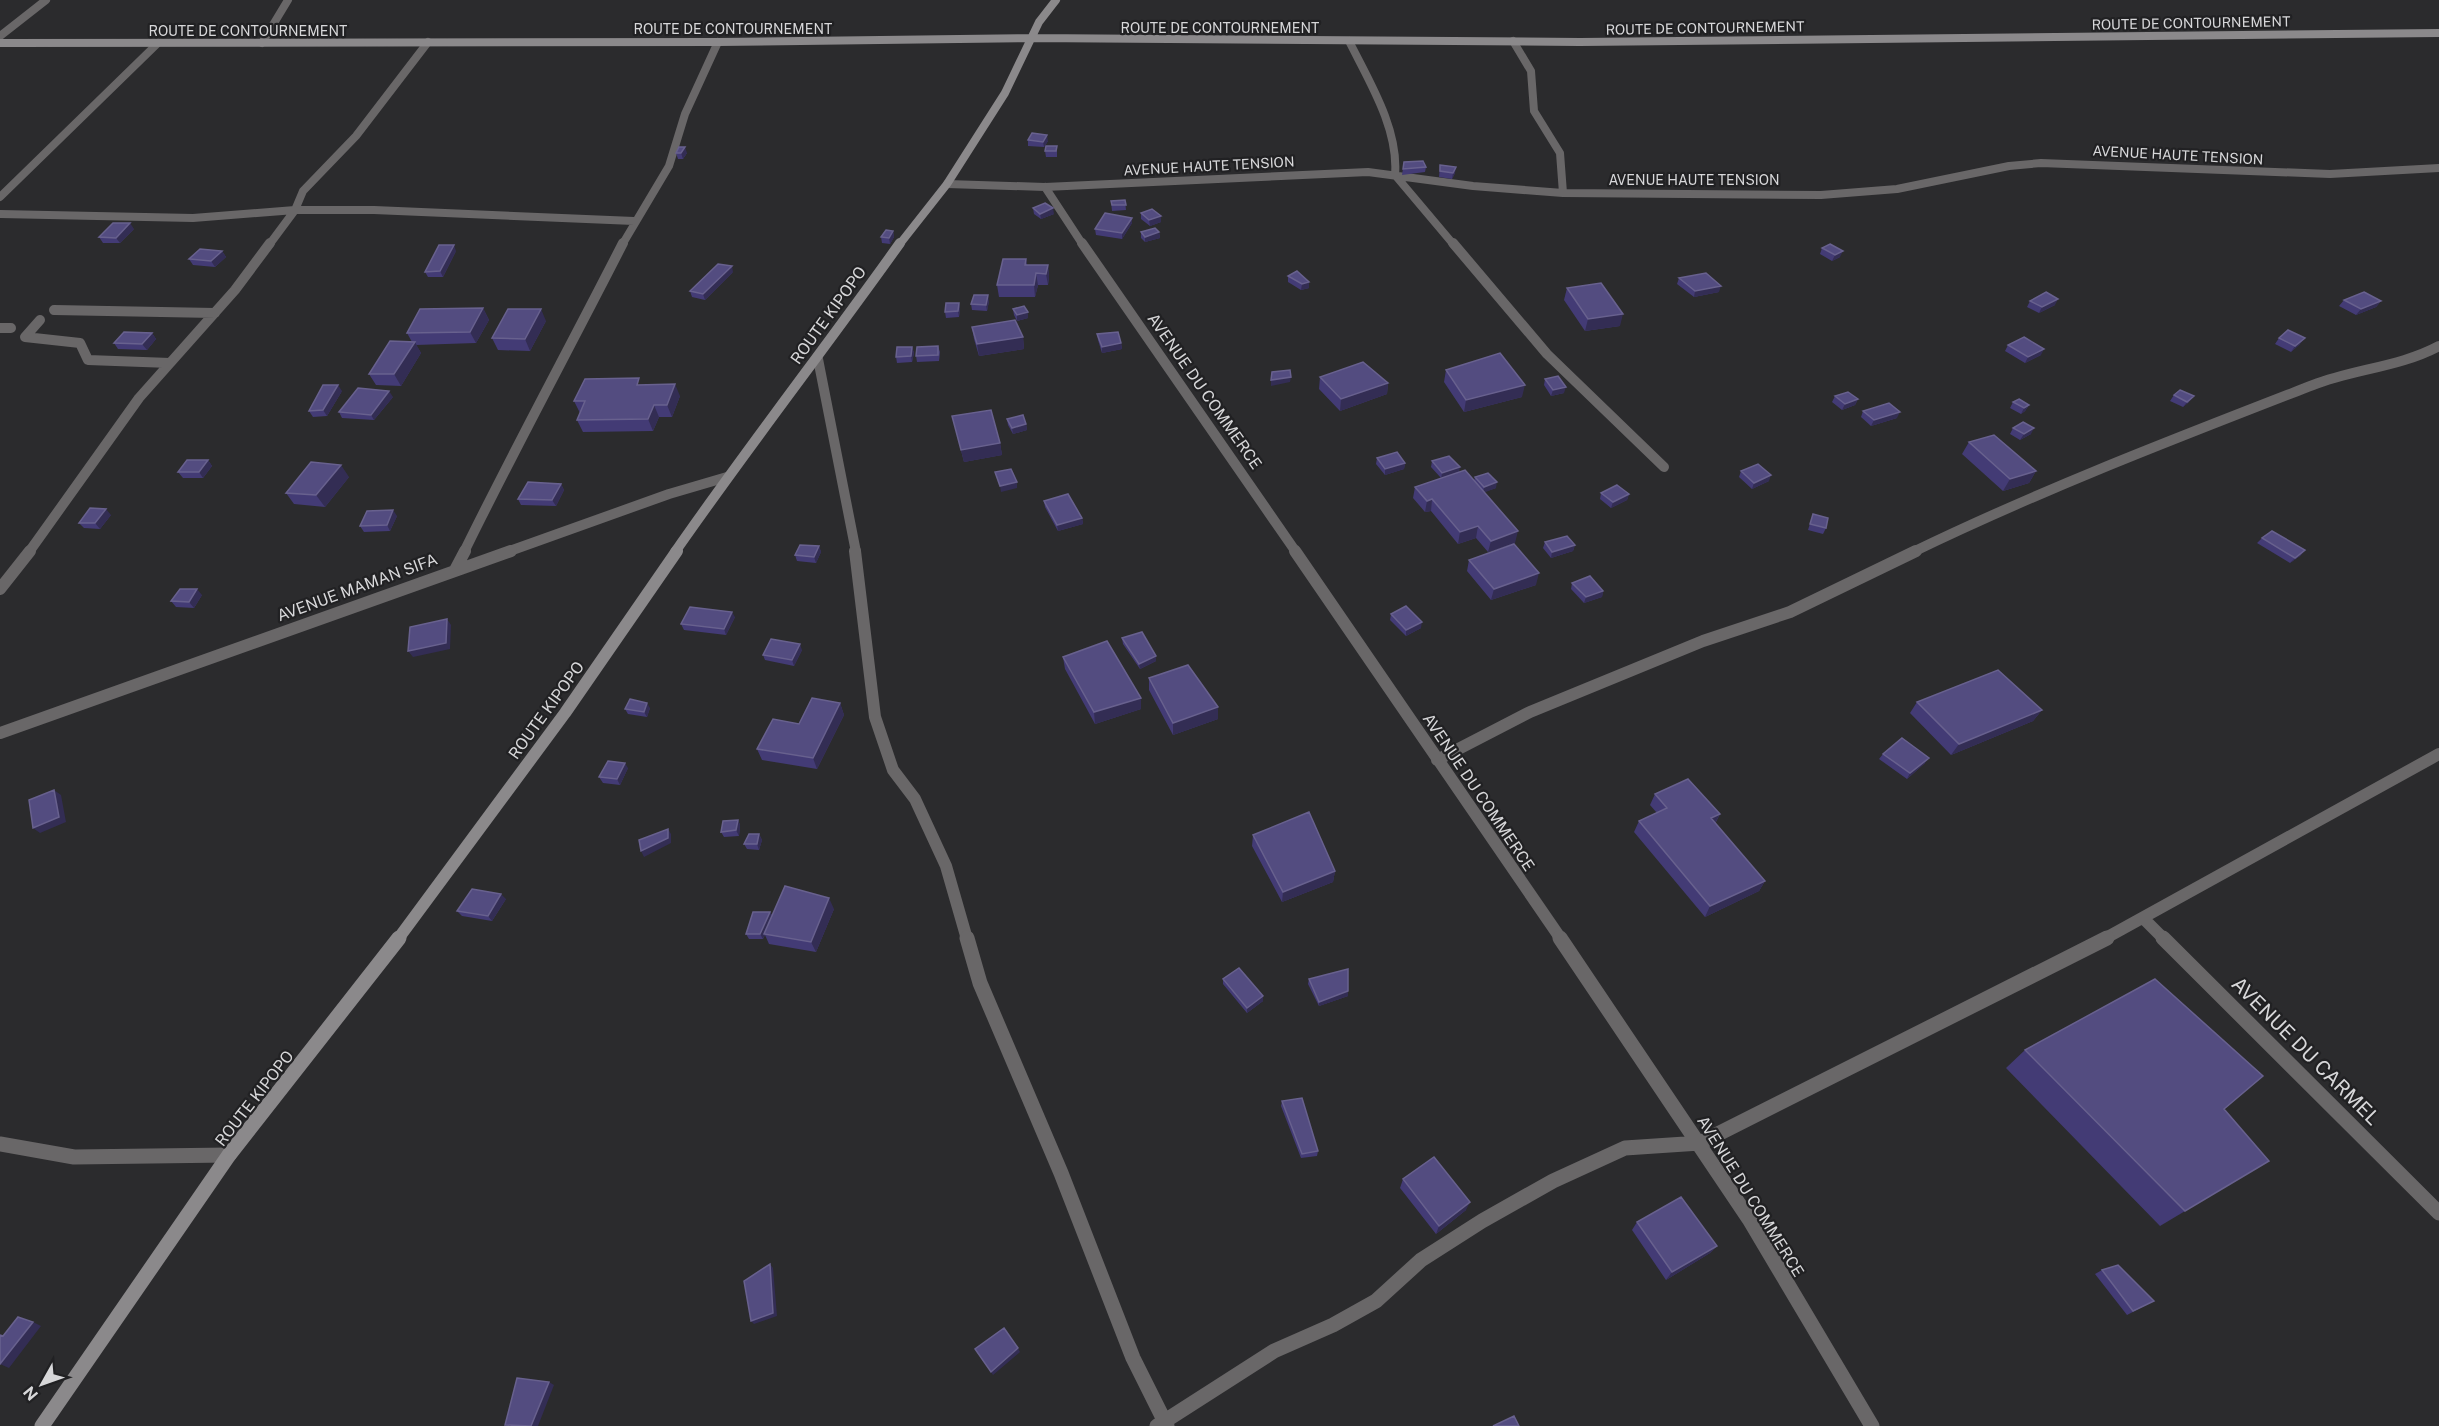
<svg xmlns="http://www.w3.org/2000/svg" width="2439" height="1426" viewBox="0 0 2439 1426" font-family="'Public Sans',sans-serif">
	<style>
		.lines { fill: none; stroke-linecap: round; stroke-linejoin: round }
		.street-far3 { stroke: #696768; stroke-width: 8 }
		.street-far2 { stroke: #696768; stroke-width: 10 }
		.street-far1 { stroke: #696768; stroke-width: 12 }
		.street { stroke: #696768; stroke-width: 15 }
		.secondary-far3 { stroke: #8b898b; stroke-width: 8 }
		.secondary-far2 { stroke: #8b898b; stroke-width: 10 }
		.secondary-far1 { stroke: #8b898b; stroke-width: 12 }
		.secondary { stroke: #8b898b; stroke-width: 15 }
		.wall { fill: #433b75 }
		.shaded-wall { fill: #332d54 }
		.building { fill: #534c80; stroke: #68618e; stroke-width: 1.5 }
		.labels { text-anchor: middle; stroke-width: 4.5; stroke-linejoin: round; paint-order: stroke }
		.far-street-label { font-size: 14px; fill: #d7d7d9; stroke: #212123 }
		.street-label { font-size: 16px; fill: #d7d7d9; stroke: #212123 }
		.near-street-label { font-size: 20px; fill: #d7d7d9; stroke: #212123 }
	</style>
	<rect width="100%" height="100%" fill="#2b2b2d"/>
	<g class="lines">
		<path class="street-far3" d="M0 36 46 0
			M1349 41C1369 81 1399 129 1395 175L1454 245
			M1513 41 1531 71 1534 111 1560 153 1563 193
			M262 43 288 0
			M947 184 1045 187 1368 172 1473 186 1563 193 1821 195 1897 189 2009 166 2041 163 2330 174 2439 168
			M1045 187 1083 245
			M0 197 158 43
			M0 214 193 218 295 210H374L634 221
			M269 245 295 210 303 191 356 136 428 42
			M622 245 669 166 685 114 718 42"/>
		<path class="street-far2" d="M1082 243 1296 552
			M1453 243 1547 354 1664 467
			M54 310 215 313
			M40 320 25 337 80 343 88 360 170 363
			M0 328H11
			M818 359 856 552
			M29 552 139 398 235 290 270 243
			M464 552C515 448 570 347 623 243
			M507 552 669 494 727 477
			M1913 552C2043 489 2179 437 2313 385 2354 369 2400 367 2439 346"/>
		<path class="street-far1" d="M855 551 875 717 893 770 915 799 946 866 967 939
			M1295 551 1561 939
			M455 570 465 551
			M0 589 30 551
			M0 733 511 551
			M1437 760 1530 712 1703 641 1790 612 1916 551
			M2144 919 2164 939
			M2104 939 2439 754"/>
		<path class="street" d="M967 938 980 983 1061 1173 1133 1358 1167 1426
			M1560 938 1749 1219 1872 1426
			M2163 938 2439 1213
			M0 1144 74 1157 229 1155
			M1157 1426 1274 1351 1333 1325 1376 1301 1421 1260 1482 1221 1553 1181 1625 1148 1700 1143 2107 938"/>
		<path class="secondary-far3" d="M0 43 718 42 1031 38 1580 42 2439 33
			M899 245 947 184 1005 93 1039 22 1056 0"/>
		<path class="secondary-far2" d="M675 552C748 447 826 347 900 243"/>
		<path class="secondary-far1" d="M398 939 565 713 677 551"/>
		<path class="secondary" d="M42 1426 229 1155 399 938"/>
	</g>
	<path class="wall" d="M1028 140 1048 141 1044 147 1028 146Z
		M1057 146V157H1046L1045 151Z
		M676 153H687L683 159H678Z
		M1404 162 1426 167 1425 172 1402 175Z
		M1440 165 1455 173 1452 179 1439 177Z
		M1125 200 1126 210 1112 211 1111 201Z
		M1033 208 1054 214 1041 219 1034 214Z
		M1141 213 1161 222 1150 226 1141 219Z
		M1132 223 1122 239 1096 235 1095 229Z
		M134 229 120 243H103L99 237Z
		M893 231 894 237 890 244 882 243 881 237Z
		M1141 232H1159L1160 238 1145 242 1141 238Z
		M1822 248 1840 257 1832 261 1820 254Z
		M222 251 226 257 215 267 193 265 189 259Z
		M456 251 443 277H428L425 272Z
		M1026 259 1027 265H1048L1049 277 1048 285H1038L1035 297H999L997 285Z
		M733 272 705 300 692 297 690 291Z
		M1288 276 1309 282V288L1301 290 1288 282Z
		M1679 278 1719 292 1694 297 1677 284Z
		M1567 288 1620 326 1585 331 1564 300Z
		M2344 300 2381 301 2376 307 2356 315 2339 306Z
		M989 301 987 311 972 310 971 304Z
		M2030 301 2055 305 2039 313 2027 307Z
		M959 303 960 309 959 317 946 318 945 312Z
		M483 308 489 320 476 343 416 345 421 353 401 386 376 385 369 374 412 342 407 333Z
		M1013 309 1028 318 1017 321 1014 315Z
		M546 321 530 351 498 350 492 338Z
		M972 327 1023 337 1024 349 979 356 974 339Z
		M152 333 156 339 147 350 118 349 114 343Z
		M1097 334 1121 343 1122 349 1102 353 1098 340Z
		M2279 338 2300 344 2291 352 2275 344Z
		M2008 345 2041 355 2025 363 2005 351Z
		M938 346 940 352 939 361 917 362 916 356Z
		M912 347 914 353 912 362 897 363 896 357Z
		M1446 370 1522 397 1464 412 1444 382Z
		M1320 377 1388 383 1387 394 1340 411 1319 389Z
		M1545 379 1564 393 1551 396 1544 385Z
		M642 385 680 396 672 417H659L653 431 583 432 577 420 580 413 574 401Z
		M342 391 327 416 313 417 309 411Z
		M2174 395 2189 402 2183 407 2170 401Z
		M1835 396 1858 399 1855 405 1842 410 1832 402Z
		M393 397 374 420 342 418 339 412Z
		M2013 402 2029 405 2025 411 2021 414 2010 408Z
		M1863 411 1897 418 1871 426 1861 417Z
		M952 416 1000 443 1002 455 964 462Z
		M1007 419 1026 424 1027 430 1013 434 1008 425Z
		M2013 428 2031 434 2020 440 2010 434Z
		M1969 442 2036 471 2029 483 2003 491 1962 454Z
		M1377 458 1405 463 1404 469 1385 475 1376 464Z
		M208 460 212 466 203 478H183L178 472Z
		M1432 461 1459 472 1474 481 1475 477 1496 488 1484 492 1515 543 1488 552 1476 538 1458 544 1431 511 1425 512 1413 498 1415 487 1441 478 1431 467Z
		M1741 471 1769 481 1752 489 1739 477Z
		M349 477 325 507 294 504 286 493Z
		M561 484 564 490 556 506 521 505 518 499Z
		M1601 493 1629 494 1627 500 1611 508 1600 499Z
		M1044 501 1082 518 1083 524 1058 531 1045 507Z
		M1813 514 1826 528 1823 534 1808 530Z
		M111 515 100 529 84 528 79 523Z
		M397 516 390 531 364 532 360 526Z
		M2262 538 2305 550 2300 556 2290 563 2257 543Z
		M1545 542 1575 545 1573 551 1551 558 1543 548Z
		M819 546 821 552 816 563 797 561 795 555Z
		M1469 560 1536 585 1491 600 1467 571Z
		M1572 583 1603 591 1602 597 1584 603 1571 589Z
		M202 595 194 608 176 607 171 601Z
		M1391 614 1421 628 1406 636 1390 620Z
		M735 617 726 635 684 630 681 624Z
		M1122 638 1156 661 1140 669 1123 644Z
		M802 650 794 666 765 660 763 655Z
		M1063 657 1141 709 1095 724 1065 669Z
		M1149 678 1218 719 1173 735 1149 690Z
		M1917 702 2042 710 2033 721 1951 755 1910 713Z
		M840 703 844 715 817 769 762 760 757 749 799 724Z
		M650 708 647 717 628 714 625 709Z
		M1883 754 1925 763 1907 779 1879 759Z
		M628 768 620 785 603 783 599 777Z
		M1655 794 1720 814 1715 824 1765 881 1759 891 1705 917 1634 832 1639 821 1657 813 1650 805Z
		M738 820 740 825 739 836 724 837 721 832Z
		M759 834 762 840 759 850 747 849 744 844Z
		M1253 835 1335 871 1333 882 1282 902 1252 846Z
		M506 899 492 921 462 916 457 911Z
		M834 909 816 952 769 944 765 935 763 939H749L746 934 770 912 772 915Z
		M1223 979 1263 1001 1247 1013 1223 984Z
		M1309 979 1348 996 1319 1006 1308 984Z
		M2025 1050 2269 1161 2160 1226 2006 1068Z
		M1282 1101 1318 1151 1317 1156 1301 1158 1281 1106Z
		M1403 1179 1466 1210 1436 1234 1400 1188Z
		M1637 1222 1717 1246 1710 1253 1666 1280 1632 1230Z
		M2102 1270 2154 1301 2127 1315 2095 1274Z"/>
	<path class="shaded-wall" d="M1047 135 1048 141 1044 147 1043 142Z
		M685 147 687 153 683 159 681 153Z
		M1456 167 1455 173 1452 179 1453 173Z
		M1053 208 1054 214 1041 219 1040 214Z
		M1161 216V222L1150 226 1149 220Z
		M1132 218V223L1122 239V233Z
		M130 223 134 229 120 243 116 238Z
		M893 231 894 237 890 244 889 238Z
		M1159 232 1160 238 1145 242V237Z
		M454 245 456 251 443 277 440 271Z
		M222 251 226 257 215 267 211 261Z
		M1843 251 1840 257 1832 261 1835 255Z
		M1048 265 1049 277 1048 285 1046 274Z
		M732 266 733 272 705 300 703 294Z
		M1036 273 1038 285 1035 297 1034 285Z
		M1309 282V288L1301 290 1302 284Z
		M1721 286 1719 292 1694 297 1695 291Z
		M988 295 989 301 987 311 986 305Z
		M2058 299 2055 305 2039 313 2042 307Z
		M2381 301 2376 307 2356 315 2361 309Z
		M959 303 960 309 959 317 958 311Z
		M483 308 489 320 476 343 470 332Z
		M541 309 546 321 530 351 525 339Z
		M1028 312V318L1017 321V315Z
		M1623 314 1620 326 1585 331 1588 319Z
		M152 333 156 339 147 350 142 344Z
		M1023 337 1024 349 979 356 977 344Z
		M2305 338 2300 344 2291 352 2295 346Z
		M415 342 421 353 401 386 394 374Z
		M1121 343 1122 349 1102 353V347Z
		M912 347 914 353 912 362 911 356Z
		M2044 349 2041 355 2025 363 2028 357Z
		M1291 377 1290 382 1271 386V380Z
		M1388 383 1387 394 1340 411 1341 399Z
		M675 384 680 396 672 417 667 405Z
		M338 385 342 391 327 416 323 410Z
		M1525 385 1522 397 1464 412 1466 400Z
		M1566 387 1564 393 1551 396 1553 390Z
		M389 391 393 397 374 420 371 415Z
		M2194 396 2189 402 2183 407 2187 402Z
		M1858 399 1855 405 1842 410 1845 404Z
		M654 405 659 417 653 431 648 419Z
		M2029 405 2025 411 2021 414 2024 408Z
		M1900 412 1897 418 1871 426 1874 420Z
		M1026 424 1027 430 1013 434 1012 428Z
		M2034 428 2031 434 2020 440 2024 434Z
		M1000 443 1002 455 964 462 961 450Z
		M208 460 212 466 203 478 199 472Z
		M1405 463 1404 469 1385 475V469Z
		M341 465 349 477 325 507 316 495Z
		M1460 467 1459 473 1441 479 1442 473Z
		M2036 471 2029 483 2003 491 2010 479Z
		M1771 475 1769 481 1752 489 1754 483Z
		M1017 482V488L1001 492 1000 486Z
		M1497 482 1496 488 1483 493 1484 487Z
		M561 484 564 490 556 506 552 500Z
		M1629 494 1627 500 1611 508 1613 502Z
		M1432 499 1431 511 1425 512 1427 501Z
		M106 509 111 515 100 529 95 523Z
		M393 510 397 516 390 531 387 525Z
		M1082 518 1083 524 1058 531 1057 525Z
		M1478 526 1476 538 1458 544 1460 532Z
		M1518 531 1515 543 1488 552 1491 541Z
		M1575 545 1573 551 1551 558 1552 552Z
		M819 546 821 552 816 563 814 557Z
		M2305 550 2300 556 2290 563 2295 558Z
		M1539 573 1536 585 1491 600 1494 589Z
		M197 589 202 595 194 608 189 602Z
		M1603 591 1602 597 1584 603 1586 597Z
		M732 612 735 617 726 635 724 629Z
		M447 619 451 625 450 649 413 657 408 651Z
		M1422 622 1421 628 1406 636V630Z
		M800 644 802 650 794 666 792 660Z
		M1156 656V661L1140 669 1139 664Z
		M1141 698V709L1095 724 1094 712Z
		M647 703 650 708 647 717 644 712Z
		M840 703 844 715 817 769 813 758Z
		M1218 707V719L1173 735V723Z
		M2042 710 2033 721 1951 755 1959 744Z
		M1929 758 1925 763 1907 779 1910 773Z
		M625 763 628 768 620 785 617 779Z
		M54 790 61 795 66 822 40 833 33 828Z
		M1720 814 1714 825 1711 818Z
		M738 820 740 825 739 836 736 830Z
		M668 829 671 834V843L644 857 641 851Z
		M759 834 762 840 759 850 757 844Z
		M1335 871 1333 882 1282 902 1283 892Z
		M1765 881 1759 891 1705 917 1710 906Z
		M501 894 506 899 492 921 488 916Z
		M829 898 834 909 816 952 811 942Z
		M770 912 773 917 763 939 760 934Z
		M1348 991V996L1319 1006V1002Z
		M1263 996V1001L1247 1013V1008Z
		M1470 1202 1466 1210 1436 1234 1439 1226Z
		M1717 1246 1710 1253 1666 1280 1672 1272Z
		M770 1264 773 1268 777 1316 754 1324 751 1321Z
		M33 1322 41 1326 9 1368 0 1364Z
		M1018 1348 1020 1352 993 1375 991 1372Z
		M549 1382 554 1385 538 1426H531Z"/>
	<path class="building" d="M1032 133 1047 135 1043 142 1028 140Z
		M1046 146H1057L1056 151H1045Z
		M679 147H685L681 153H676Z
		M1423 161 1426 167 1403 169 1404 162Z
		M1440 165 1456 167 1453 173 1440 171Z
		M1125 200 1126 205H1112L1111 201Z
		M1045 203 1053 208 1040 214 1033 208Z
		M1152 209 1161 216 1149 220 1141 213Z
		M1105 213 1132 218 1122 233 1095 229Z
		M113 223H130L116 238 99 237Z
		M1155 228 1159 232 1145 237 1141 232Z
		M886 230 893 231 889 238 881 237Z
		M1830 244 1843 251 1835 255 1822 248Z
		M439 245H454L440 271 425 272Z
		M200 249 222 251 211 261 189 259Z
		M1003 259H1026L1025 265H1048L1046 274 1036 273 1034 285H997Z
		M718 264 732 266 703 294 690 291Z
		M1297 271 1309 282 1302 284 1288 276Z
		M1706 273 1721 286 1695 291 1679 278Z
		M1601 283 1623 314 1588 319 1567 288Z
		M2046 292 2058 299 2042 307 2030 301Z
		M2364 292 2381 301 2361 309 2344 300Z
		M974 295H988L986 305 971 304Z
		M946 303H959L958 311 945 312Z
		M1024 306 1028 312 1017 315 1013 309Z
		M483 308 470 332 407 333 420 309Z
		M508 309H541L525 339 492 338Z
		M1015 320 1023 337 977 344 972 327Z
		M2288 330 2305 338 2295 346 2279 338Z
		M124 332 152 333 142 344 114 343Z
		M1118 332 1121 343 1102 347 1097 334Z
		M2024 337 2044 349 2028 357 2008 345Z
		M390 341 415 342 394 374H369Z
		M938 346V355L916 356 917 347Z
		M897 347H912L911 356 896 357Z
		M1500 353 1525 385 1466 400 1446 370Z
		M1363 362 1388 383 1341 399 1320 377Z
		M1290 370 1291 377 1271 380 1272 372Z
		M1558 376 1566 387 1553 390 1545 379Z
		M639 378 637 385 675 384 667 405H654L648 419 577 420 585 401H574L585 379Z
		M323 385H338L323 410 309 411Z
		M358 388 389 391 371 415 339 412Z
		M2180 390 2194 396 2187 402 2174 395Z
		M1848 392 1858 399 1845 404 1835 396Z
		M2019 399 2029 405 2024 408 2013 402Z
		M1889 403 1900 412 1874 420 1863 411Z
		M991 410 1000 443 961 450 952 416Z
		M1023 415 1026 424 1012 428 1007 419Z
		M2023 422 2034 428 2024 434 2013 428Z
		M1994 435 2036 471 2010 479 1969 442Z
		M1397 452 1405 463 1385 469 1377 458Z
		M1449 456 1460 467 1442 473 1432 461Z
		M187 460H208L199 472H178Z
		M311 462 341 465 316 495 286 493Z
		M1758 464 1771 475 1754 483 1741 471Z
		M1011 469 1017 482 1000 486 995 472Z
		M1465 470 1518 531 1491 541 1478 526 1460 532 1432 499 1427 501 1415 487Z
		M1488 473 1497 482 1484 487 1475 477Z
		M528 482 561 484 552 500 518 499Z
		M1617 485 1629 494 1613 502 1601 493Z
		M1068 494 1082 518 1057 525 1044 501Z
		M90 508 106 509 95 523H79Z
		M393 510 387 525 360 526 367 511Z
		M1813 514 1828 518 1826 528 1810 524Z
		M2272 531 2305 550 2295 558 2262 538Z
		M1567 536 1575 545 1552 552 1545 542Z
		M1514 544 1539 573 1494 589 1469 560Z
		M800 545 819 546 814 557 795 555Z
		M1590 576 1603 591 1586 597 1572 583Z
		M180 589H197L189 602 171 601Z
		M1406 606 1422 622 1406 630 1391 614Z
		M690 607 732 612 724 629 681 624Z
		M447 619 446 643 408 651 410 627Z
		M1142 632 1156 656 1139 664 1122 638Z
		M771 639 800 644 792 660 763 655Z
		M1107 641 1141 698 1094 712 1063 657Z
		M1188 665 1218 707 1173 723 1149 678Z
		M1998 670 2042 710 1959 744 1917 702Z
		M812 698 840 703 813 758 757 749 773 719 799 724Z
		M630 699 647 703 644 712 625 709Z
		M1902 738 1929 758 1910 773 1883 754Z
		M608 761 625 763 617 779 599 777Z
		M1688 779 1720 814 1711 818 1765 881 1710 906 1639 821 1667 808 1655 794Z
		M54 790 59 817 33 828 29 800Z
		M1309 812 1335 871 1283 892 1253 835Z
		M738 820 736 830 721 832 723 821Z
		M668 829V838L641 851 639 840Z
		M749 834H759L757 844H744Z
		M785 886 829 898 811 942 764 934Z
		M472 889 501 894 488 916 457 911Z
		M753 912H770L760 934H746Z
		M1239 968 1263 996 1247 1008 1223 979Z
		M1348 969V991L1319 1002 1309 979Z
		M2155 979 2263 1076 2224 1109 2269 1161 2185 1211 2025 1050Z
		M1302 1098 1318 1151 1302 1154 1282 1101Z
		M1434 1157 1470 1202 1439 1226 1403 1179Z
		M1681 1197 1717 1246 1672 1272 1637 1222Z
		M770 1264 773 1313 751 1321 744 1281Z
		M2118 1265 2154 1301 2133 1311 2102 1270Z
		M18 1317 33 1322 0 1364V1335L3 1336Z
		M1004 1328 1018 1348 991 1372 975 1349Z
		M517 1378 549 1382 531 1426 505 1425Z
		M1514 1416 1519 1426H1493Z"/>
	<g class="labels">
		<g class="far-street-label">
			<text transform="translate(2191 23) rotate(-1)" y="5">ROUTE DE CONTOURNEMENT</text>
			<text x="1220" y="33">ROUTE DE CONTOURNEMENT</text>
			<text transform="translate(1705 28) rotate(-1)" y="5">ROUTE DE CONTOURNEMENT</text>
			<text x="733" y="34">ROUTE DE CONTOURNEMENT</text>
			<text x="248" y="36">ROUTE DE CONTOURNEMENT</text>
			<text transform="translate(2178 155) rotate(3)" y="5">AVENUE HAUTE TENSION</text>
			<text transform="translate(1209 166) rotate(-3)" y="5">AVENUE HAUTE TENSION</text>
			<text x="1694" y="185">AVENUE HAUTE TENSION</text>
		</g>
		<g class="street-label">
			<text transform="translate(828 315) rotate(-54)" y="6">ROUTE KIPOPO</text>
			<text transform="translate(1205 391) rotate(55)" y="6">AVENUE DU COMMERCE</text>
			<text transform="translate(357 587) rotate(-20)" y="6">AVENUE MAMAN SIFA</text>
			<text transform="translate(546 710) rotate(-54)" y="6">ROUTE KIPOPO</text>
			<text transform="translate(1479 792) rotate(56)" y="6">AVENUE DU COMMERCE</text>
			<text transform="translate(254 1098) rotate(-52)" y="6">ROUTE KIPOPO</text>
			<text transform="translate(1751 1196) rotate(58)" y="6">AVENUE DU COMMERCE</text>
		</g>
		<g class="near-street-label">
			<text transform="translate(2306 1051) rotate(45)" y="7">AVENUE DU CARMEL</text>
		</g>
	</g>
	<g transform="translate(42 1384) rotate(230)" stroke="#212123" stroke-width="4.5" paint-order="stroke">
	<path d="M0-4.5L10 22L0 15L-10 22Z" fill="#d7d7d9"/>
	<text y="-9" font-size="16" font-weight="bold" text-anchor="middle" fill="#d7d7d9">N</text>
	</g>
</svg>
